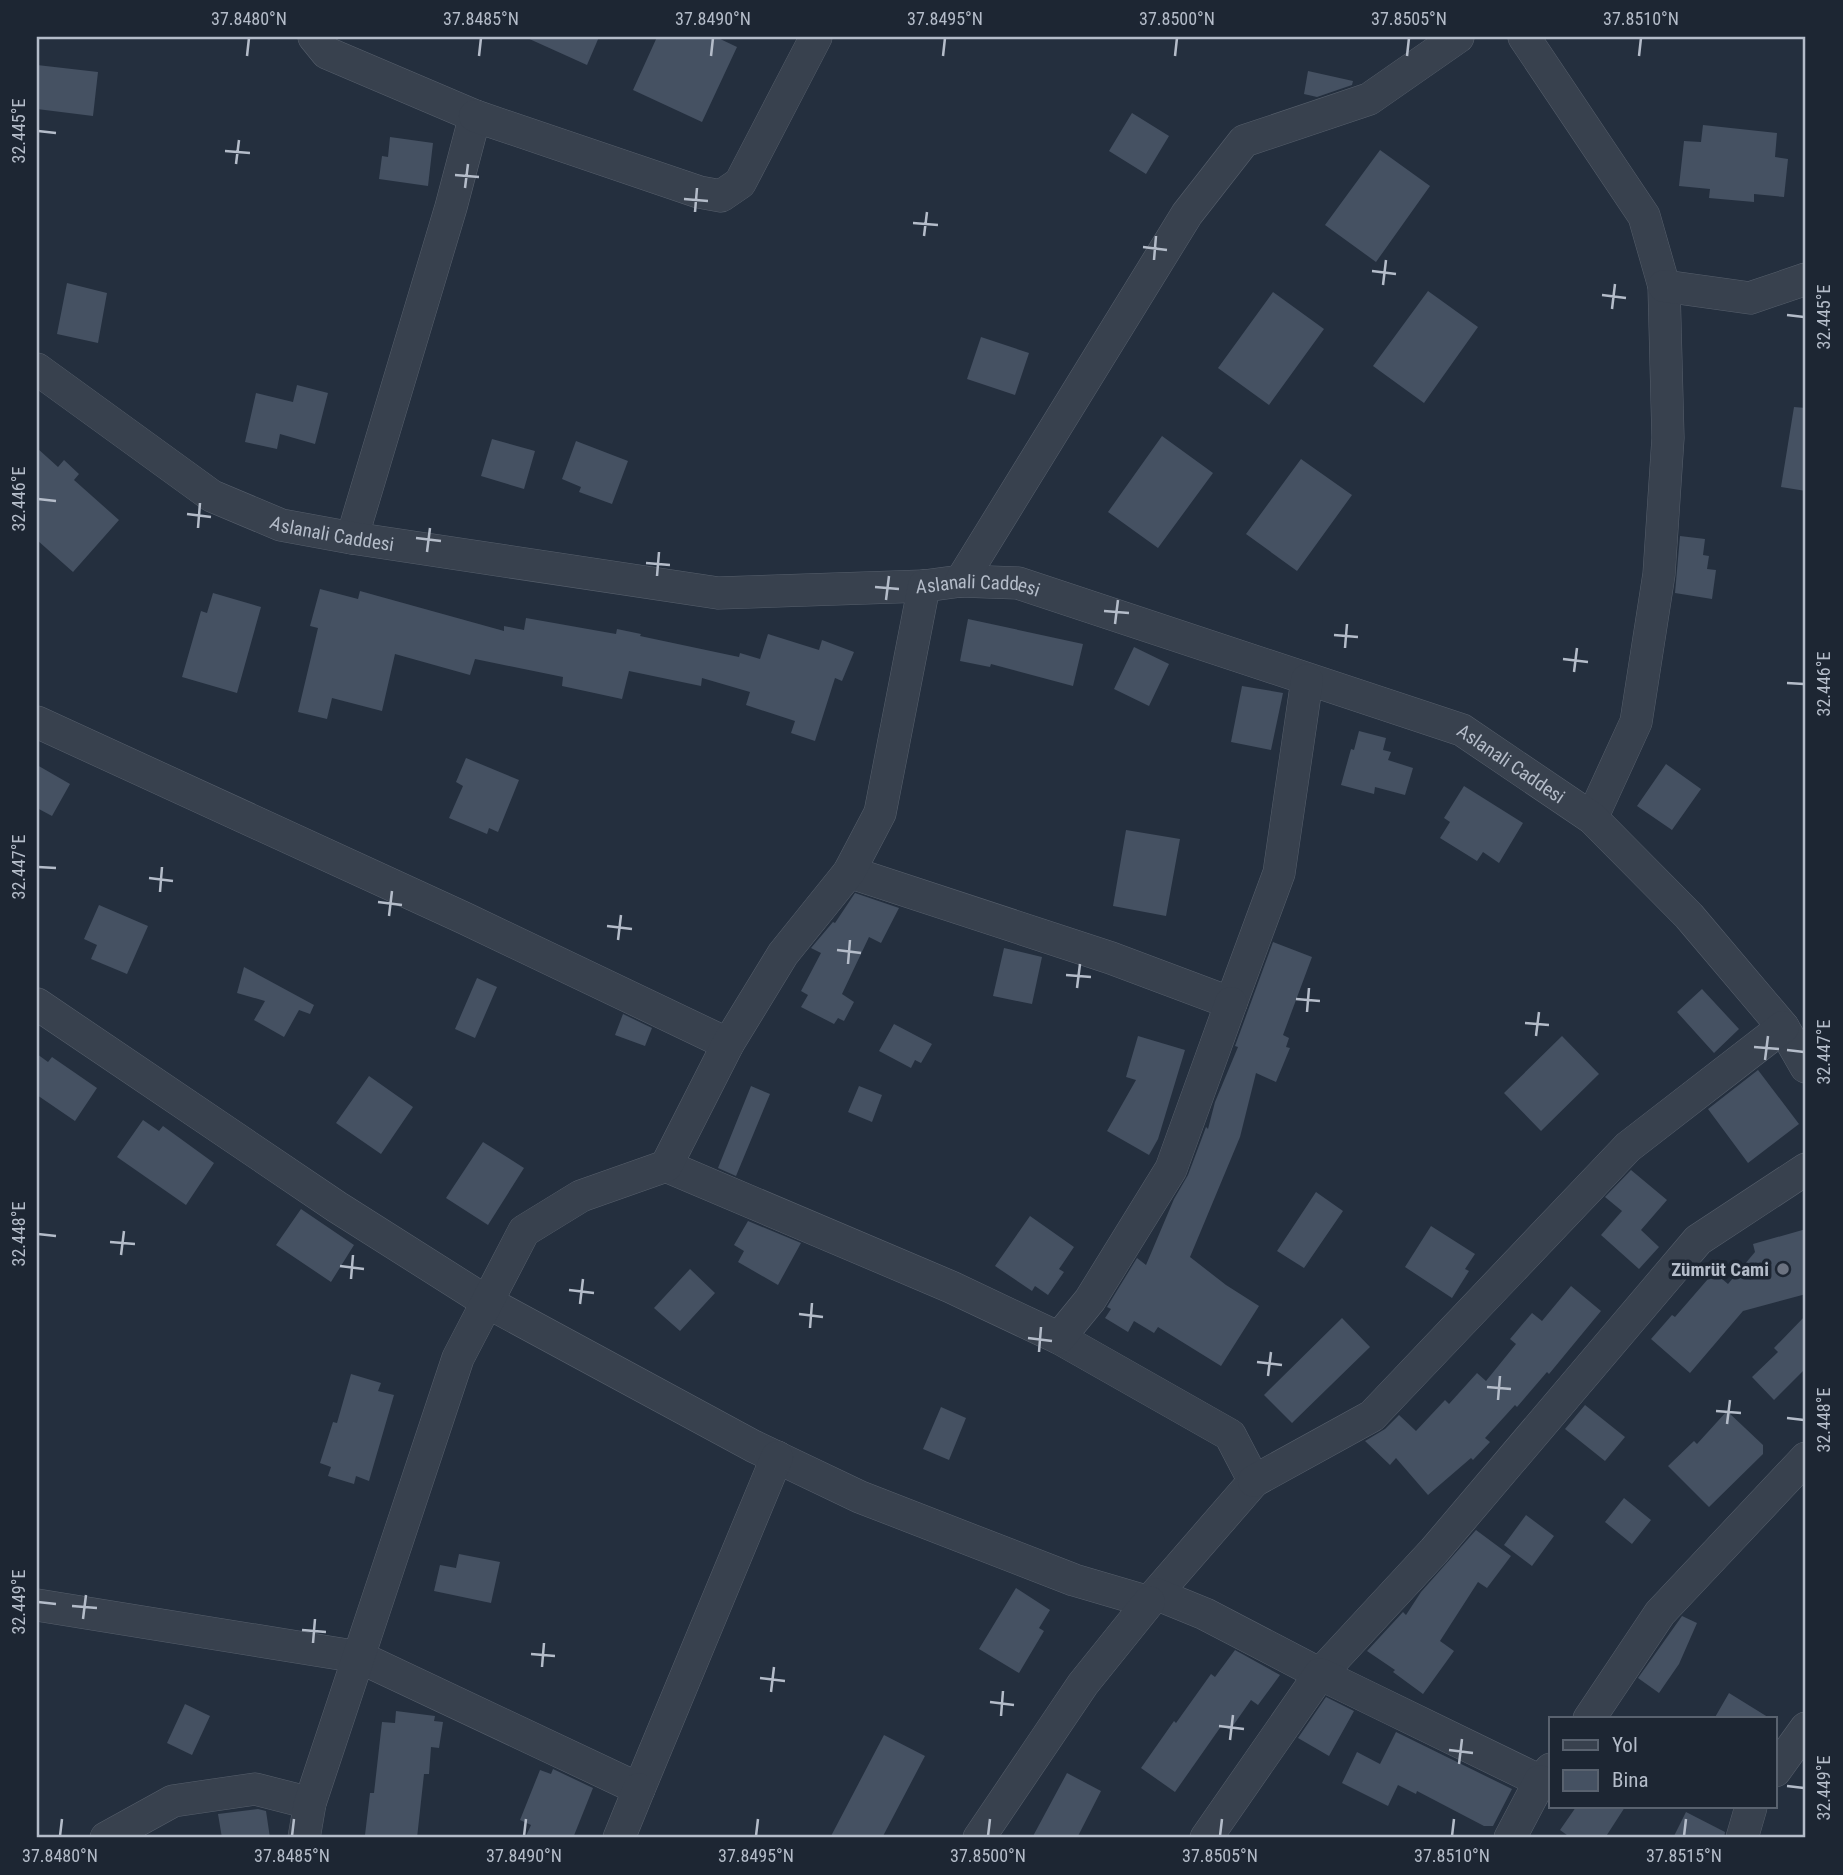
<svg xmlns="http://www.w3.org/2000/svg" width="1843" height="1875" viewBox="0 0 1843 1875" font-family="'Roboto Condensed',sans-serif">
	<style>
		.building { fill: #455162 }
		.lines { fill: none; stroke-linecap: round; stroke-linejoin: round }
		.minor-casing { stroke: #565f6c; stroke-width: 33 }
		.minor { stroke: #38414e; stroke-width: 32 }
		.ticks { fill: none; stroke: #b4bcc9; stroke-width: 2.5 }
		.worship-dot { fill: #6b7280; stroke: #1d2633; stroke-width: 2.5 }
		.labels { text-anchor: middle; stroke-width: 7; stroke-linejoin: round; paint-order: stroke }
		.street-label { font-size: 19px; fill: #b4bcc9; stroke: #1d2633 }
		.poi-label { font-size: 19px; font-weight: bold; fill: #b4bcc9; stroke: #1d2633; text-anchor: end }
		.neatline { fill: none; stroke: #b4bcc9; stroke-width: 2.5 }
		.ticks-label { font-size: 18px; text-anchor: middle; fill: #b4bcc9 }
	</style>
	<rect width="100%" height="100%" fill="#242f3e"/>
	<path class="building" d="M525 37H599L587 65Z
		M657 37H716L737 47 702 122 633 90Z
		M37 65 98 72 93 116 37 109Z
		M1308 71 1353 81 1352 85 1317 97 1304 94Z
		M1132 113 1169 136 1146 174 1109 151Z
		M1703 125 1777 133 1775 157 1788 159 1784 197 1754 194V202L1709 198 1710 189 1679 186 1684 141 1701 142Z
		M390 137 433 143 428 186 379 179 382 156 388 157Z
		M1380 150 1430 186 1376 262 1325 225Z
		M67 283 107 293 98 343 57 334Z
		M1428 291 1478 327 1424 403 1373 366Z
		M1273 292 1324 329 1269 405 1218 368Z
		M981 337 1029 353 1015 395 967 379Z
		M297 385 328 393 315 444 280 434 277 449 245 442 256 393 293 402Z
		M1794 407 1806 408V491L1781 487Z
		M1162 436 1213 473 1158 548 1108 512Z
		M492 439 535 451 524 489 481 476Z
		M576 441 628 461 612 504 579 492 581 487 562 479Z
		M37 448 58 467 64 460 79 474 74 480 119 520 73 572 37 540Z
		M1301 459 1352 495 1297 571 1246 534Z
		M1680 536 1705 539 1703 555 1709 556 1707 569 1716 570 1712 599 1675 593Z
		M320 589 358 599 360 591 504 631V626L524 630 526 618 616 634 617 629 641 634 640 636 739 657 740 653 760 659 768 634 819 650 822 640 854 652 842 681 835 678 815 741 791 733 795 721 746 705 750 692 702 678 701 686 629 671 622 699 562 686 563 677 475 659 470 675 395 654 382 711 332 698 327 719 298 712 318 628 310 626Z
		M213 593 261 607 237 693 182 677 201 611 207 613Z
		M968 619 1083 644 1073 686 991 664 990 667 960 661Z
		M1134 647 1169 664 1149 706 1114 689Z
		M1242 686 1283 693 1271 750 1231 742Z
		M1359 731 1386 738 1383 750 1391 752 1388 760 1413 768 1405 795 1375 787 1374 794 1341 785 1351 749 1354 750Z
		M466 758 519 780 498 832 489 828 487 834 449 818 463 786 456 782Z
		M1666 764 1701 789 1672 830 1637 806Z
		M37 765 70 784 52 816 37 808Z
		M1464 786 1523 823 1499 863 1483 852 1477 861 1440 838 1450 822 1444 818Z
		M1126 830 1180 839 1166 916 1113 906Z
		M855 893 899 908 881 943 869 937 842 994 854 1002 844 1021 838 1018 834 1024 801 1007 808 995 801 991 821 953 811 948 833 922 835 923Z
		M99 905 148 926 127 974 91 959 97 945 84 939Z
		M1273 942 1312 957 1283 1035 1289 1038 1286 1047 1290 1048 1276 1082 1256 1073 1240 1137 1190 1257 1226 1285 1259 1306 1221 1366 1158 1327 1154 1333 1134 1321 1128 1332 1105 1318 1111 1309 1107 1307 1137 1258 1146 1265 1174 1199 1188 1175 1206 1127 1208 1129 1215 1102 1238 1047 1235 1046Z
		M1004 948 1042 957 1032 1004 993 996Z
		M244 967 314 1005 310 1014 299 1010 284 1037 254 1020 265 1001 237 993Z
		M477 978 497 987 475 1038 455 1029Z
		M1702 989 1739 1029 1714 1053 1677 1012Z
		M623 1014 652 1028 645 1046 615 1035Z
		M894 1024 932 1044 921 1063 915 1060 911 1068 879 1051Z
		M1138 1036 1185 1050 1158 1139 1149 1155 1107 1131 1136 1080 1126 1077Z
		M1562 1036 1599 1074 1541 1131 1504 1093Z
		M37 1054 48 1062 52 1057 97 1088 75 1121 37 1095Z
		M1758 1070 1799 1124 1748 1163 1708 1109Z
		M369 1076 413 1107 381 1154 336 1123Z
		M751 1086 770 1094 736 1176 718 1168Z
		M859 1086 882 1095 872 1122 848 1112Z
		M143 1120 159 1131 163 1126 214 1163 186 1205 117 1157Z
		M483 1142 524 1168 488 1225 446 1198Z
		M1631 1170 1667 1200 1641 1230 1659 1247 1639 1269 1601 1235 1622 1211 1605 1197Z
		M1316 1192 1343 1211 1304 1268 1277 1251Z
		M301 1209 354 1245 331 1282 276 1245Z
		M1030 1216 1074 1247 1059 1269 1064 1272 1048 1295 1035 1286 1032 1291 995 1266Z
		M748 1221 801 1243 778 1285 738 1262 744 1251 734 1245Z
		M1431 1226 1475 1254 1465 1269 1469 1271 1452 1298 1405 1267Z
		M1806 1229V1294L1743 1311 1690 1373 1651 1339 1672 1315 1675 1317 1714 1272 1728 1284 1755 1252 1753 1244Z
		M690 1269 715 1293 680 1331 654 1308Z
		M1571 1286 1601 1311 1549 1374 1547 1372 1517 1407 1515 1405 1485 1438 1490 1442 1473 1460 1471 1458 1428 1495 1396 1458 1390 1465 1365 1441 1385 1429 1399 1415 1416 1431 1445 1400 1449 1404 1477 1373 1486 1381 1516 1344 1510 1339 1532 1313 1542 1321Z
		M1806 1315V1368L1774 1400 1752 1377 1778 1352 1774 1348Z
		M1342 1318 1370 1347 1292 1423 1264 1395Z
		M351 1374 381 1383 378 1391 394 1395 369 1481 356 1476 354 1484 328 1476 331 1467 320 1463 333 1422 337 1423Z
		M1585 1405 1625 1437 1605 1461 1565 1429Z
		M941 1407 966 1418 949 1460 923 1449Z
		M1727 1411 1763 1445V1454L1709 1507 1668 1466 1694 1441 1697 1444Z
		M1624 1498 1651 1520 1632 1544 1605 1522Z
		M1526 1515 1554 1536 1532 1566 1504 1545Z
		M1476 1530 1511 1556 1487 1588 1478 1582 1440 1641 1454 1651 1423 1694 1393 1672 1395 1670 1367 1651 1403 1612 1406 1615 1421 1592Z
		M459 1554 500 1562 491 1603 434 1591 440 1565 456 1568Z
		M1016 1588 1050 1610 1039 1628 1044 1631 1019 1673 979 1649Z
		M1682 1616 1697 1623 1679 1664 1659 1693 1638 1678Z
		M1235 1650 1280 1675 1258 1705 1251 1700 1230 1730 1222 1725 1175 1792 1141 1768 1174 1721 1176 1723 1211 1674 1215 1677Z
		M1729 1693 1771 1719H1714Z
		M1326 1697 1354 1711 1329 1756 1298 1738Z
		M185 1704 210 1716 192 1755 167 1743Z
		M396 1711 435 1716 434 1721 443 1722 439 1748 431 1747 429 1774H424L417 1838H371L372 1836 365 1835 370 1793H374L382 1722 395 1723Z
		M1396 1732 1512 1789 1493 1826H1484L1417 1791 1416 1794 1398 1785 1388 1806 1342 1783 1357 1752 1380 1764Z
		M884 1735 925 1756 882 1838H830Z
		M553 1769 593 1788 573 1838H525L531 1825 520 1820 540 1770 551 1774Z
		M1067 1773 1101 1791 1077 1838H1032Z
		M1576 1807H1625L1605 1838H1571L1560 1830Z
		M258 1809 266 1811 270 1838H222L218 1814Z
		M1686 1812 1725 1832 1724 1838H1673Z"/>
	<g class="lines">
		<g class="minor-casing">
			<g id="minor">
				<path d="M314 37 327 53 475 116 451 207 352 538"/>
				<path d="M1524 37 1644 216 1664 286 1668 438 1659 574 1636 722 1592 818"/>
				<path d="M475 116 699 192 721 196 740 183 816 37"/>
				<path d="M1664 286 1750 298 1806 279"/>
				<path id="s1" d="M37 369 212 496 281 525 352 538 718 593 924 586 961 581 1018 583 1462 730 1592 818 1689 916 1783 1027 1806 1067"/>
				<path d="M961 581 1187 214 1244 141 1369 99 1458 37"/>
				<path d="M37 722 464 918 728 1044"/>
				<path d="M849 872 1111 958 1231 1003 1279 873 1307 680"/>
				<path d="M37 1004 337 1207 487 1302 753 1446 860 1497 1074 1580 1149 1602 1254 1481 1230 1435 1059 1338"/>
				<path d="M666 1166 951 1287 1059 1338 1090 1300 1171 1169 1231 1003"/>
				<path d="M1254 1481 1372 1416 1628 1147 1783 1027"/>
				<path d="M1156 1594 1205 1614 1320 1674 1434 1551 1698 1240 1806 1169"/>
				<path d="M37 1605 359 1657 639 1789 777 1457"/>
				<path d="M1589 1719 1660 1613 1806 1458"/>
				<path d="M1775 1771 1806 1728"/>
				<path d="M106 1838 173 1801 255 1789 310 1803"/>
				<path d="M304 1838 310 1803 458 1358 524 1231 581 1196 666 1166 728 1044 783 954 849 872 880 813 924 586"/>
				<path d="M619 1838 639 1789"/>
				<path d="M979 1838 1083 1684 1149 1602"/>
				<path d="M1206 1838 1320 1674 1540 1781 1551 1769"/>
				<path d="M1510 1838 1540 1781"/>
				<path d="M1742 1838 1751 1807"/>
			</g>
		</g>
		<use href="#minor" class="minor"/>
	</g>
	<path class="ticks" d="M247 56 249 38M479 56 481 38M711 56 713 38M943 56 945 38M1175 56 1177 38M1407 56 1409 38M1639 56 1641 38M38 131 56 133M225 151 250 153M236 164 239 140M455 175 479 177M465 188 468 164M684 199 708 201M695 212 697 188M913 223 938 225M924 236 927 212M1143 247 1167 250M1154 260 1156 236M1372 271 1396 274M1383 285 1386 260M1602 295 1626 298M1612 309 1615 284M1787 315 1804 317M38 499 56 501M187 514 211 517M198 528 200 503M416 538 441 541M427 552 430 528M646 563 670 565M657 576 659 552M875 587 899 589M886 600 889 576M1104 611 1129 613M1115 624 1118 600M1334 635 1358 637M1345 648 1347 624M1563 659 1588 662M1574 672 1577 648M1787 683 1804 684M38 867 56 868M149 878 173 881M160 892 162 867M378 902 402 905M389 916 392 891M607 926 632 929M618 940 621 915M837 950 861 953M848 964 850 940M1066 975 1091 977M1077 988 1080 964M1296 999 1320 1001M1307 1012 1309 988M1525 1023 1549 1025M1536 1036 1539 1012M1754 1047 1779 1049M1787 1050 1804 1052M1765 1060 1768 1036M38 1234 56 1236M110 1242 135 1244M121 1255 124 1231M340 1266 364 1269M351 1279 353 1255M569 1290 594 1293M580 1304 583 1279M799 1314 823 1317M810 1328 812 1303M1028 1338 1052 1341M1039 1352 1041 1327M1257 1362 1282 1365M1268 1376 1271 1352M1487 1387 1511 1389M1498 1400 1500 1376M1716 1411 1741 1413M1787 1418 1804 1420M1727 1424 1730 1400M38 1602 56 1604M72 1606 97 1608M83 1619 86 1595M302 1630 326 1632M313 1643 315 1619M531 1654 555 1656M542 1667 544 1643M760 1678 785 1681M771 1692 774 1667M990 1702 1014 1705M1001 1716 1003 1691M1219 1726 1244 1729M1230 1740 1233 1715M1449 1750 1473 1753M1459 1764 1462 1739M1787 1786 1804 1788M60 1836 62 1819M292 1836 294 1819M524 1836 526 1819M756 1836 758 1819M988 1836 990 1819M1220 1836 1222 1819M1452 1836 1454 1819M1684 1836 1686 1819"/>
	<circle class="worship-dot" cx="1783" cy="1269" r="7"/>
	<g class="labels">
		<g class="street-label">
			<text dy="7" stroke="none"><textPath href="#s1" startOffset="343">Aslanali Caddesi</textPath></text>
			<text dy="7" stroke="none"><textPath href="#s1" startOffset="994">Aslanali Caddesi</textPath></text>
			<text dy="7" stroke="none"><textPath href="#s1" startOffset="1561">Aslanali Caddesi</textPath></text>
		</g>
		<g class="poi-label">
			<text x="1769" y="1276">Zümrüt Cami</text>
		</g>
	</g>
	<rect width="1843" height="1875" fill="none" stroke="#1d2633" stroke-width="77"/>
	<rect x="1549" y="1717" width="228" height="91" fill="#1d2633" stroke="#59626f" stroke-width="2"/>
	<rect x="1563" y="1740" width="35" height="10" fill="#38414e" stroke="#59626f" stroke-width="2"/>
	<text x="1612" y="1752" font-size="21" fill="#b4bcc9">Yol</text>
	<rect x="1563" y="1770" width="35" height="21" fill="#455162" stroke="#59626f" stroke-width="2"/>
	<text x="1612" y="1787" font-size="21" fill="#b4bcc9">Bina</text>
	<rect x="38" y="38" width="1766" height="1798" class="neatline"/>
	<g class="ticks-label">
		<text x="249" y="25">37.8480°N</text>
		<text x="481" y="25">37.8485°N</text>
		<text x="713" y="25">37.8490°N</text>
		<text x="945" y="25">37.8495°N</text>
		<text x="1177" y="25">37.8500°N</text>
		<text x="1409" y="25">37.8505°N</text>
		<text x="1641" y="25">37.8510°N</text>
		<text transform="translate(19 131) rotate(-90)" y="6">32.445°E</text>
		<text transform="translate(1824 317) rotate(-90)" y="6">32.445°E</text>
		<text transform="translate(19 499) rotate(-90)" y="6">32.446°E</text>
		<text transform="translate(1824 684) rotate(-90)" y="6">32.446°E</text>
		<text transform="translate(19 867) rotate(-90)" y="6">32.447°E</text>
		<text transform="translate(1824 1052) rotate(-90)" y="6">32.447°E</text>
		<text transform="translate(19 1234) rotate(-90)" y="6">32.448°E</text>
		<text transform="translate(1824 1420) rotate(-90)" y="6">32.448°E</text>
		<text transform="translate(19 1602) rotate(-90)" y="6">32.449°E</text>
		<text transform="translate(1824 1788) rotate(-90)" y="6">32.449°E</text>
		<text x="60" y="1862">37.8480°N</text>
		<text x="292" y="1862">37.8485°N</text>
		<text x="524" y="1862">37.8490°N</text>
		<text x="756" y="1862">37.8495°N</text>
		<text x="988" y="1862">37.8500°N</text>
		<text x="1220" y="1862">37.8505°N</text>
		<text x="1452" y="1862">37.8510°N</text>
		<text x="1684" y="1862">37.8515°N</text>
	</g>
</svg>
